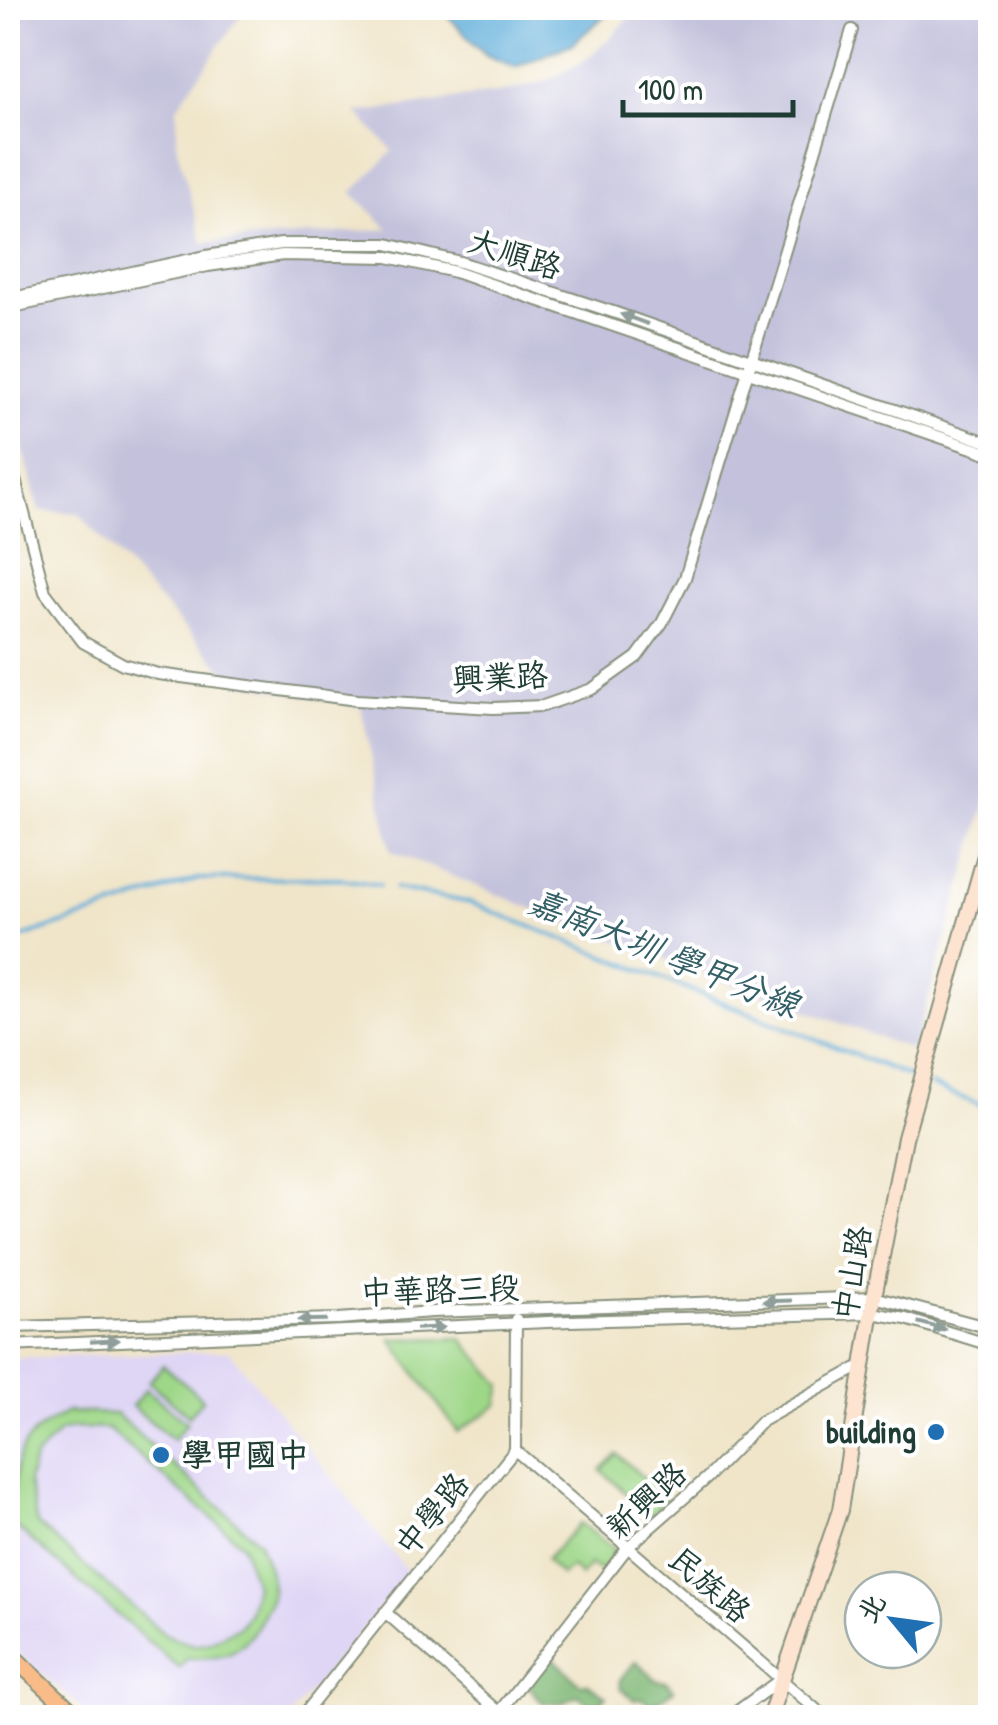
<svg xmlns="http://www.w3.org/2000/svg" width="998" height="1725" viewBox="0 0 998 1725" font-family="'Patrick Hand','LXGW WenKai TC',sans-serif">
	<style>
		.built { fill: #dfd5f5 }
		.industrial { fill: #c3c1db }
		.green { fill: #9fd788; stroke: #5f8a5e; stroke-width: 2.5; fill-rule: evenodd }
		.forest { fill: #7fb874; stroke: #4f7a54; stroke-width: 2.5 }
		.water { fill: #61aeda; stroke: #407687; stroke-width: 2.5 }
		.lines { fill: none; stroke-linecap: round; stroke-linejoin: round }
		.stream { stroke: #61aeda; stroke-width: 4 }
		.minor-casing { stroke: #88917e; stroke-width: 14 }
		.secondary-casing { stroke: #88917e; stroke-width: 18 }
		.primary-casing { stroke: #88917e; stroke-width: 19 }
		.minor { stroke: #fff; stroke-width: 10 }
		.secondary { stroke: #fde4d0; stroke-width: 14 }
		.primary { stroke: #f9bc89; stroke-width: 15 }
		.oneway { fill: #8f9e9a }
		.poi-dot { fill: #1f6fb2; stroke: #fff; stroke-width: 4 }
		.labels { text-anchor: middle; stroke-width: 8; stroke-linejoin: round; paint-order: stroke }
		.street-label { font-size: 32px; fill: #1f3d34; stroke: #fff }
		.poi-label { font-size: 32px; font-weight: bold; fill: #1f3d34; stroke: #fff; text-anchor: end }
		.water-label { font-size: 35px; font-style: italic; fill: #335f66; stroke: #fff }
	</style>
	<rect width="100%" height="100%" fill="#fff"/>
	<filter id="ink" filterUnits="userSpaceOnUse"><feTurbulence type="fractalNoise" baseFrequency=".01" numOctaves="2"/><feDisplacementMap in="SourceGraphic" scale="20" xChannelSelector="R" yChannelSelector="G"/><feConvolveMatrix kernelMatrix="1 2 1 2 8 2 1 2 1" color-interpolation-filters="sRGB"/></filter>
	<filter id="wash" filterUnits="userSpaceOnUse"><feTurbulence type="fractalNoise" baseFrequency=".0048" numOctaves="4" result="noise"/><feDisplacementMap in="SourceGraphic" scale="40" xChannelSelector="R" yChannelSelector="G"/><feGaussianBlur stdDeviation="2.25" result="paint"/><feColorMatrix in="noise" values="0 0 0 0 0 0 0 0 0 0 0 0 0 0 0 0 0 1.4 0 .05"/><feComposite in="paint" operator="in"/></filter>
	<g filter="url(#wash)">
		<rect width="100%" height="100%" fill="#f0e5c9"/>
		<path class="built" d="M229 1351 409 1573 289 1717H92L8 1645V1358Z"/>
		<path class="industrial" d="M8 8H246L177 107V148L203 243 389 229 352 193 393 151 357 113 509 91 547 81 584 61 614 35 637 8H990V789L913 1050 563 921 391 851 361 707 234 681 78 513 39 511 8 390Z"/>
		<path class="green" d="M461 1338 502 1385 498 1405 458 1432 391 1339Z
			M163 1365 203 1399 189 1416 149 1382Z
			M146 1389 187 1423 173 1440 132 1406Z
			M67 1412 116 1414 259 1542C264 1556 271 1571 272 1587 273 1597 267 1607 262 1616 244 1654 226 1658 187 1658L179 1668 8 1520V1505C16 1492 14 1479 17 1464 23 1435 43 1426 67 1412ZM74 1428 108 1429 242 1544 255 1585 249 1612 240 1626 209 1642 194 1645 164 1634 37 1524 28 1482 34 1459 59 1432Z
			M617 1454 667 1499 650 1516 601 1470Z
			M580 1523 615 1550 603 1571 589 1565 581 1576 572 1567 561 1575 546 1560Z"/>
		<path class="forest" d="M550 1655 580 1684 587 1683 606 1697 594 1709 578 1695 562 1703H543L526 1683Z
			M636 1661 656 1680 667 1682 674 1690 652 1705 642 1699 634 1700 621 1688 620 1680Z"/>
		<path class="water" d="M440 8H614L572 44 515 67 486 55Z"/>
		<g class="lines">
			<path class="stream" d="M395 888 471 903 911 1077
				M8 942 198 879 335 878 380 885
				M930 1085 990 1109"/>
		</g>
	</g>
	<g filter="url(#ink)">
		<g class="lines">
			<g class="minor-casing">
				<path id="minor" d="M8 299 206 256 281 244H387L460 262 613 312 990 443
					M8 308 208 266 283 255 388 257 455 272 990 454
					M8 453 45 592 83 642 123 664 158 674 357 700 493 708 543 706 592 689 637 657 662 623 685 578 852 30
					M8 1327 338 1319 432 1312 874 1297 990 1328
					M8 1346 570 1321 872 1313 906 1319 990 1345
					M515 1450 826 1718
					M385 1612 505 1718
					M8 1698 13 1718
					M499 1712 628 1547 707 1478 762 1421 864 1364
					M301 1718 515 1450 516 1319
					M728 1718 781 1679"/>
			</g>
			<g class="secondary-casing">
				<path id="secondary" d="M769 1718 840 1510 874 1297 905 1138 990 838"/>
			</g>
			<g class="primary-casing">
				<path id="primary" d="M8 1652 79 1718"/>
			</g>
			<use href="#minor" class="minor"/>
			<use href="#secondary" class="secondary"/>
			<use href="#primary" class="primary"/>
		</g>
		<defs><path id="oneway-solid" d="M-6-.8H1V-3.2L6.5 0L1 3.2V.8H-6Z" transform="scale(2.5)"/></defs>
		<g class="oneway">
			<use href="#oneway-solid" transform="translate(634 319) rotate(-160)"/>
			<use href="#oneway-solid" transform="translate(777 1301) rotate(178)"/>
			<use href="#oneway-solid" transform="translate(312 1320) rotate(179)"/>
			<use href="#oneway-solid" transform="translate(932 1326) rotate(15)"/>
			<use href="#oneway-solid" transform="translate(430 1328) rotate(-3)"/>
			<use href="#oneway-solid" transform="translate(105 1341) rotate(-3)"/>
		</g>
	</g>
	<g class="poi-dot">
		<circle cx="936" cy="1432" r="10"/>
		<circle cx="161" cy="1455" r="10"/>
	</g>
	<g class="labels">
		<g class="street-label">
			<text transform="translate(515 254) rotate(18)" y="11">大順路</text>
			<text transform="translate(500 677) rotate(-3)" y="11">興業路</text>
			<text transform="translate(852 1273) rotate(-80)" y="11">中山路</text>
			<text transform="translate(440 1290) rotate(-2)" y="11">中華路三段</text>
			<text transform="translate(646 1500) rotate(-43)" y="11">新興路</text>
			<text transform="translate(432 1514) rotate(-51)" y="11">中學路</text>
			<text transform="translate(710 1585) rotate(41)" y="11">民族路</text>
		</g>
		<g class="poi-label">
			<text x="916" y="1443">building</text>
			<text x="181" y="1466" text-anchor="start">學甲國中</text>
		</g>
		<g class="water-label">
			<text transform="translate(664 953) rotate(22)" y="12">嘉南大圳 學甲分線</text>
		</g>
	</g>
	<rect width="998" height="1725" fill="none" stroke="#fff" stroke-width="40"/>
	<g transform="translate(893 1620) rotate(299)"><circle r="48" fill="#ffffff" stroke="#a5b1ae" stroke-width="2.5"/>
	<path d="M0-8L18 38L0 25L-18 38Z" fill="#1f6fb2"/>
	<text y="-15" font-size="28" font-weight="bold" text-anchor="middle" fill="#1f3d34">北</text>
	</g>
	<path d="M623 100v15h170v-15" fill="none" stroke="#1f3d34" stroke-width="5"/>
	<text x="638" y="100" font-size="30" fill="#1f3d34" stroke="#ffffff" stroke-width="8" paint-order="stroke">100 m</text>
</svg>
